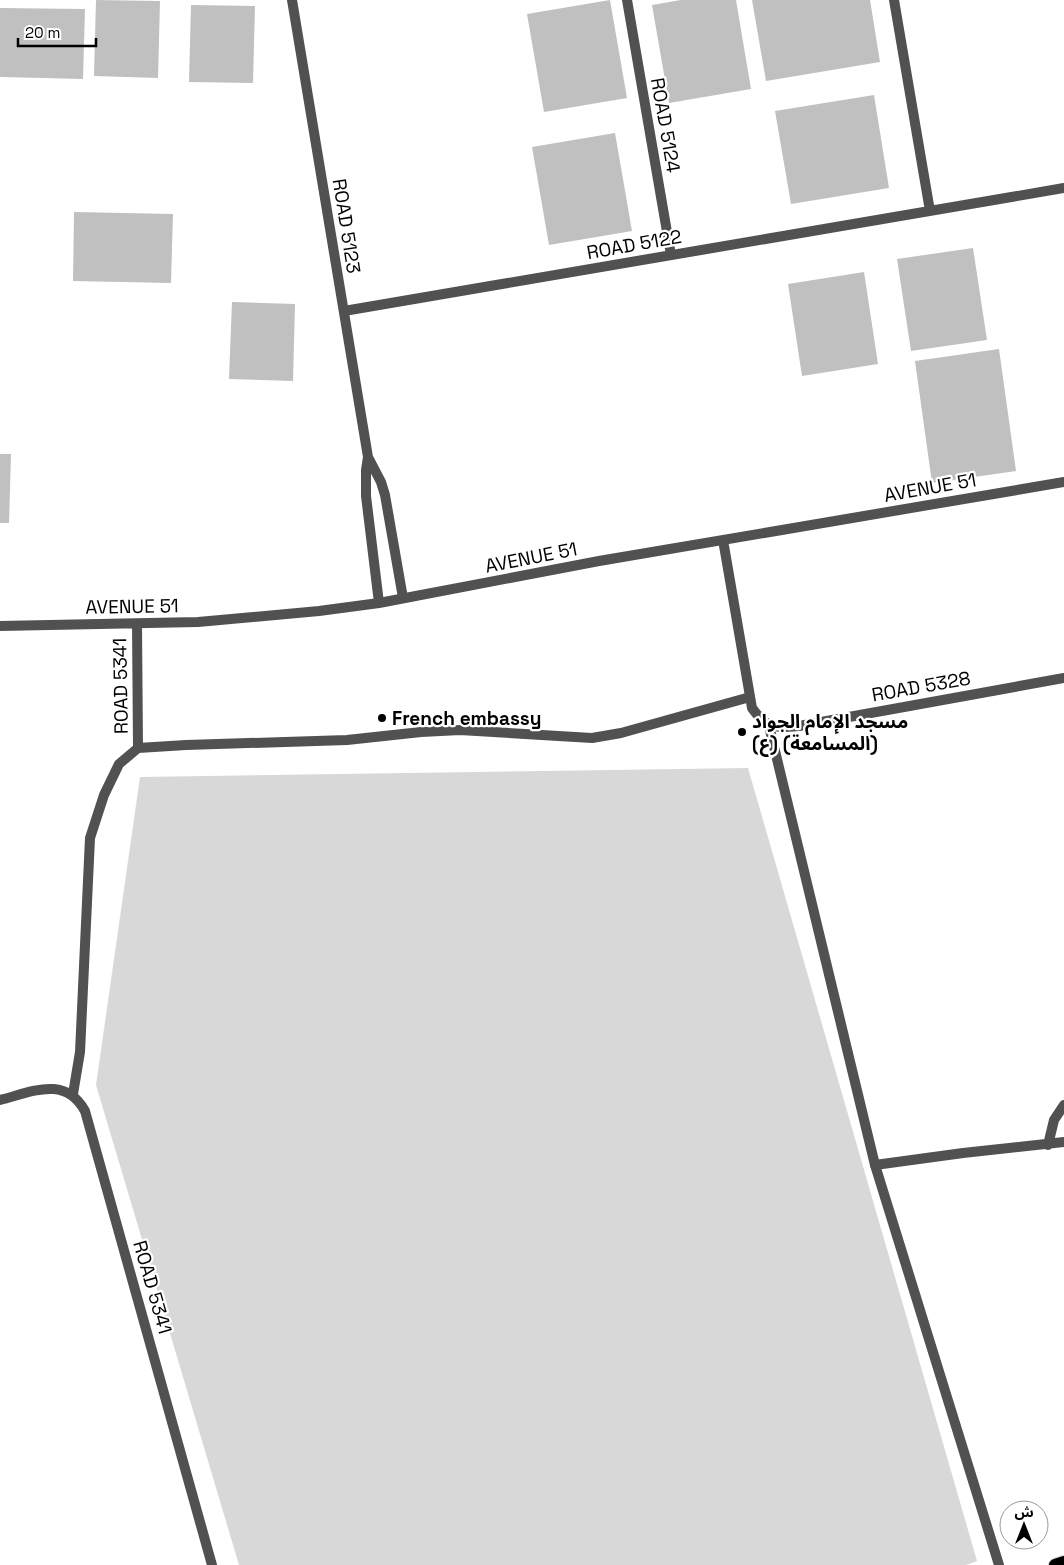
<svg xmlns="http://www.w3.org/2000/svg" width="1064" height="1565" viewBox="0 0 1064 1565" font-family="'Space Grotesk','Noto Sans Arabic',sans-serif">
	<style>
		.green { fill: #d8d8d8 }
		.building { fill: #c0c0c0 }
		.lines { fill: none; stroke-linecap: round; stroke-linejoin: round }
		.primary-casing { stroke: #dbdbdb; stroke-width: 14 }
		.service { stroke: #515151; stroke-width: 10 }
		.minor { stroke: #515151; stroke-width: 10 }
		.primary { stroke: #000; stroke-width: 12 }
		.poi-dot { fill: #000; stroke: #fff; stroke-width: 2 }
		.labels { text-anchor: middle; stroke-width: 4.5; stroke-linejoin: round; paint-order: stroke }
		.street-label { font-size: 19px; fill: #000; stroke: #fff }
		.poi-label { font-size: 19px; font-weight: bold; fill: #000; stroke: #fff; text-anchor: start }
	</style>
	<rect width="100%" height="100%" fill="#fff"/>
	<path class="green" d="M748 768 977 1561 966 1565H239L96 1085 140 777Z"/>
	<path class="building" d="M96 0 160 1 158 78 94 76Z
		M610 0 627 98 544 112 527 14Z
		M681 0H736L751 89 669 103 652 5Z
		M752 0H870L880 62 766 81Z
		M191 5 255 6 253 83 189 82Z
		M0 8 85 9 83 79 0 77Z
		M874 95 889 188 791 204 775 111Z
		M615 133 632 231 549 245 532 147Z
		M74 212 173 214 171 283 73 281Z
		M973 248 987 340 911 351 897 259Z
		M864 272 878 364 802 376 788 284Z
		M232 302 295 304 293 381 229 379Z
		M999 349 1016 471 932 483 915 361Z
		M0 454H11L9 523H0Z"/>
	<g class="lines">
		<g class="primary-casing">
			<path id="primary" d="M1055 1565 1064 1562"/>
		</g>
		<path class="service" d="M1048 1145 1054 1120 1064 1105
			M875 1165 963 1153 1064 1142"/>
		<path class="minor" d="M292 0 368 457 366 470V496L379 603
			M627 0 671 255
			M894 0 930 211
			M344 311 1064 188
			M368 457 381 482 385 495 403 598
			M723 540 752 708C767 729 775 728 799 726L1064 678
			M137 624 138 748
			M0 626 198 622 319 611 379 603 599 561 1064 482
			M769 726 875 1165 999 1565
			M73 1094 80 1052 90 838 104 795 119 764 138 748 186 745 347 740 421 732 460 730 592 738 621 733 750 697
			M0 1100C32 1092 65 1075 85 1111L212 1565"/>
		<use href="#primary" class="primary"/>
	</g>
	<g class="poi-dot">
		<circle cx="382" cy="718" r="5"/>
		<circle cx="742" cy="732" r="5"/>
	</g>
	<g class="labels">
		<g class="street-label">
			<text transform="translate(666 125) rotate(80)" y="7">ROAD 5124</text>
			<text transform="translate(347 226) rotate(81)" y="7">ROAD 5123</text>
			<text transform="translate(634 244) rotate(-10)" y="7">ROAD 5122</text>
			<text transform="translate(930 487) rotate(-10)" y="7">AVENUE 51</text>
			<text transform="translate(531 557) rotate(-11)" y="7">AVENUE 51</text>
			<text transform="translate(132 606) rotate(-1)" y="7">AVENUE 51</text>
			<text transform="translate(120 686) rotate(-91)" y="7">ROAD 5341</text>
			<text transform="translate(921 686) rotate(-10)" y="7">ROAD 5328</text>
			<text transform="translate(153 1287) rotate(74)" y="7">ROAD 5341</text>
		</g>
		<g class="poi-label">
			<text x="392" y="725">French embassy</text>
			<text x="752" y="728">مسجد الإمام الجواد<tspan x="752" dy="22">(ع) (المسامعة)</tspan></text>
		</g>
	</g>
	<g transform="translate(1024 1525)"><circle r="24" fill="#ffffff" stroke="#999999"/>
	<path d="M0-4L9 19L0 12L-9 19Z" fill="#000000"/>
	<text y="-8" font-size="14" font-weight="bold" text-anchor="middle" fill="#000000">ش</text>
	</g>
	<path d="M18 38v8h78v-8" fill="none" stroke="#000000" stroke-width="2.5"/>
	<text x="25" y="38" font-size="15" fill="#000000" stroke="#ffffff" stroke-width="4" paint-order="stroke">20 m</text>
</svg>
